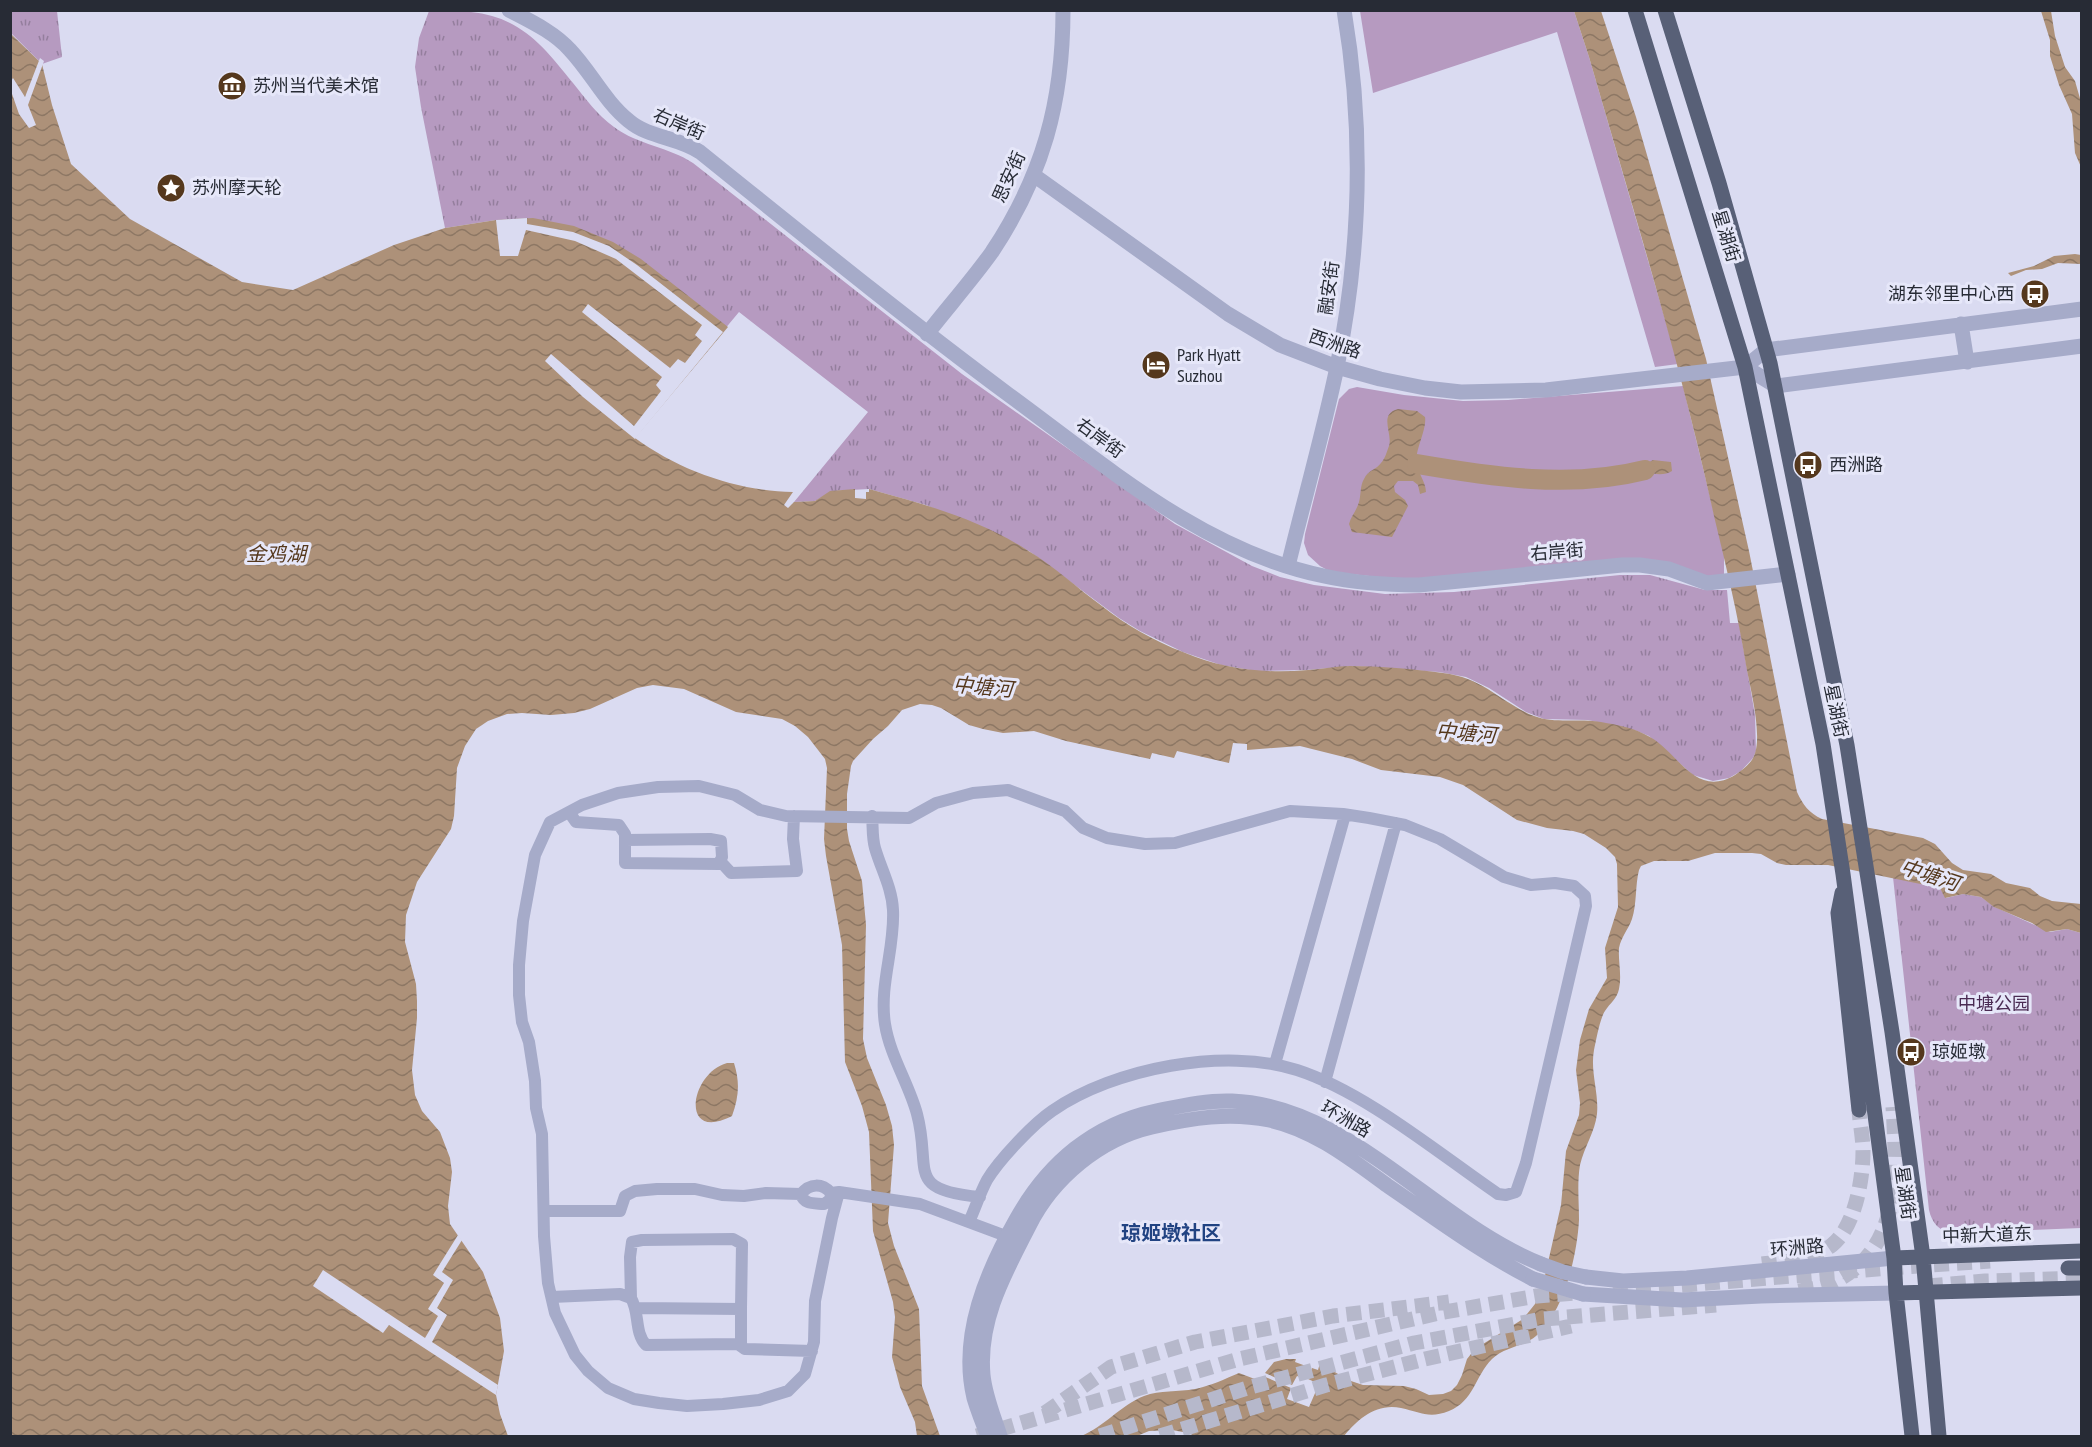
<svg xmlns="http://www.w3.org/2000/svg" width="2092" height="1447" viewBox="0 0 2092 1447" font-family="'PT Sans Narrow','Noto Sans SC',sans-serif">
	<style>
		.grass { fill: #b69ac0 }
		.park { fill: url(#park-tufts) }
		.water { fill: url(#water-waves) }
		.pier { fill: #dadbf1 }
		.lines { fill: none; stroke-linecap: round; stroke-linejoin: round }
		.river { stroke: #ad9179; stroke-width: 20 }
		.primary-tunnel { stroke: #b6b8cb; stroke-width: 15; stroke-dasharray: 15 8; stroke-linecap: butt }
		.minor { stroke: #a6abc9; stroke-width: 12 }
		.tertiary { stroke: #a6abc9; stroke-width: 15 }
		.primary { stroke: #586077; stroke-width: 15 }
		.tertiary-bridge { stroke: #a6abc9; stroke-width: 15 }
		.labels { text-anchor: middle; stroke-width: 6; stroke-linejoin: round; paint-order: stroke }
		.poi-label { font-size: 18px; fill: #272b35; stroke: #e6e7f9; text-anchor: start }
		.street-label { font-size: 18px; fill: #272b35; stroke: #e6e7f9 }
		.park-label { font-size: 18px; fill: #4a2b53; stroke: #e6e7f9 }
		.water-label { font-size: 20px; font-style: italic; fill: #55381d; stroke: #e6e7f9 }
		.neighbourhood-label { font-size: 20px; font-weight: bold; fill: #214382; stroke: #e6e7f9 }
	</style>
	<defs>
		<pattern id="park-tufts" width="24" height="20" patternUnits="userSpaceOnUse" patternTransform="scale(1.5)"><rect width="24" height="20" fill="#b69ac0"/><path d="M3 7l-1-3M5 7V3M7 7l1-3M15 17l-1-3M17 17v-4M19 17l1-3" fill="none" stroke="#947e9d"/></pattern>
		<pattern id="water-waves" width="16" height="10" patternUnits="userSpaceOnUse" patternTransform="scale(1.5)"><rect width="16" height="10" fill="#ad9179"/><path d="M0 5q4-4 8 0t8 0" fill="none" stroke="#8d7764"/></pattern>
	</defs>
	<rect width="100%" height="100%" fill="#dadbf1"/>
	<path class="grass" d="M1360 11H1574L1589 57 1678 364 1655 367 1557 32 1373 93Z
		M1683 386 1724 554V576L1706 578 1684 568 1398 579 1331 572 1320 566 1308 555 1304 543 1305 534 1339 399 1349 389 1357 387 1404 395 1463 401 1508 400Z"/>
	<path class="park" d="M10 11H57L62 57 42 64 11 33Z
		M429 11C443 12 457 11 471 12 521 17 544 47 573 83 586 99 597 115 614 127 638 145 669 147 693 163L962 374 1175 524 1252 566 1280 577 1314 585 1385 594 1454 592 1620 575H1650L1705 590H1727L1730 623H1739L1755 715 1756 751 1753 758 1741 771 1729 778 1713 781 1693 775 1649 736 1637 731 1588 720 1544 719 1526 712 1489 688 1466 677 1439 672 1353 666 1306 670 1256 671 1221 665 1183 652 1140 631 1119 618 1029 551 926 505 869 489 833 491 815 501 794 502 868 412 739 312 719 336 496 220 445 228 421 107 415 67 419 38Z
		M1893 877 1940 888 1946 898 1963 894 1981 897 1995 907 2050 932 2067 929 2081 933V1228L1952 1233C1939 1231 1932 1223 1929 1210Z"/>
	<path class="water" d="M1574 11H1601L1636 117 1706 359 1749 551 1797 792C1803 805 1809 813 1822 819L1923 838 1935 844 1952 863 1963 870 1991 874 2006 883 2030 888 2040 896 2052 901 2081 904V933L2067 929 2046 932 2032 923 1994 907 1981 897 1963 894 1945 898 1940 888 1828 865H1786L1777 863 1761 854 1752 853H1715L1688 861H1654L1641 866 1639 870C1635 886 1637 904 1632 919 1628 930 1621 937 1619 948 1618 961 1622 975 1619 989 1617 999 1610 1003 1605 1011 1600 1018 1596 1041 1594 1050 1590 1072 1599 1092 1597 1114 1595 1132 1584 1147 1580 1165 1577 1183 1579 1202 1579 1220 1577 1256 1564 1312 1536 1336 1523 1347 1504 1347 1492 1359 1475 1376 1474 1401 1449 1411 1429 1419 1420 1412 1401 1408 1376 1403 1358 1419 1344 1436H1195L1188 1433 1172 1430 1149 1431 1137 1436H1081C1104 1427 1121 1405 1144 1396 1160 1390 1178 1392 1195 1389 1210 1386 1225 1379 1239 1373L1260 1381 1263 1376 1291 1388 1287 1399 1309 1407 1319 1384 1308 1379 1312 1368 1318 1370 1320 1363 1348 1380 1363 1385 1404 1386 1416 1389 1429 1395 1443 1394 1451 1391 1457 1385 1462 1375 1467 1359 1475 1349 1523 1319 1535 1304 1544 1280 1561 1205 1566 1151 1579 1115 1580 1103 1576 1070 1580 1040 1589 1009 1607 978 1605 948 1618 907 1617 864 1615 857 1606 848 1584 834 1573 831 1547 828 1517 820 1463 785 1440 777 1381 770 1352 759 1300 746 1247 750V744L1233 743 1229 763 1177 751 1174 758 1152 753 1150 759 1066 741 1034 731 1003 733 983 729 969 725 941 708 932 705 920 704 902 710 888 726 873 739 853 761 851 766 847 794V829L849 841 862 881 866 925 863 1039 867 1058 886 1105 892 1126 894 1145 888 1223 894 1246 919 1309 922 1386 940 1436H917L915 1422 900 1387 892 1357 895 1317 893 1302 873 1231 869 1132 862 1106 845 1062 842 945 826 856 824 839 827 768 825 759 808 737 795 726 782 719 736 712 684 689 653 685 637 688 590 709 574 713 551 715 522 713 507 714 488 721 476 729 465 746 457 768 454 816 451 829 417 882 406 915 405 942 416 984 417 1001V1018L412 1070 415 1095 422 1111 440 1132 450 1158 452 1172 448 1206 450 1224 483 1272 500 1318 504 1351 496 1395 500 1414 508 1436H11L10 33 42 64 52 105 71 164 130 219 242 282 293 290 394 245 445 228 496 220 533 218 574 226 613 242 641 259 728 327 635 438C680 471 738 491 793 492L784 505 788 508 794 502 815 501 830 491 855 489V498L866 499V492H869V489C924 504 979 519 1027 550 1054 566 1077 588 1102 606 1126 625 1154 641 1183 652 1222 669 1265 674 1308 670 1322 669 1336 666 1350 666 1380 666 1413 669 1443 673 1484 678 1500 702 1534 716 1555 724 1579 718 1601 722 1618 725 1635 728 1650 737 1678 752 1695 799 1735 775 1741 771 1750 764 1753 758 1764 738 1750 688 1746 665 1738 615 1726 566 1714 516 1680 361 1633 209 1589 57Z
		M2041 11H2051L2055 36 2065 67 2075 81 2081 102V167L2075 153 2072 114 2059 85 2050 56V40Z
		M2075 254 2081 255V264L2058 263 2042 269 2026 270 2011 276 2008 273 2034 266 2054 256Z
		M1398 409 1417 411 1425 417C1427 428 1417 446 1416 460 1416 471 1426 481 1426 492L1420 494 1418 485 1413 481H1398L1394 486 1395 492 1405 500 1408 506 1392 537 1352 532 1349 524C1351 516 1357 510 1359 502 1361 495 1360 485 1364 479 1368 470 1376 470 1381 463 1385 459 1387 451 1389 446 1393 433 1378 414 1398 409Z
		M1653 460 1671 462 1672 471C1664 476 1653 475 1645 470L1644 465Z
		M727 1063H734C740 1082 739 1097 732 1116 679 1143 690 1073 727 1063Z
		M1286 1359H1296L1295 1362 1306 1366 1302 1378 1297 1376 1292 1385 1265 1373 1274 1362Z"/>
	<path class="pier" d="M40 58 44 61 28 105 36 125 29 128 19 114 11 91V81L13 78 25 97Z
		M527 218V224L573 232 609 246 637 265 723 332 635 439 583 397 545 361 551 354 634 426 661 391 656 385 662 377 582 312 588 304 670 368 678 359 685 363 702 341 695 335 702 325 616 259 575 241 526 230 518 256H500L496 220Z
		M458 1235 462 1240 442 1272 453 1280 437 1308 447 1315 432 1342 498 1385 496 1395 389 1325 383 1333 313 1286 323 1270 425 1338 438 1316 428 1309 444 1283 433 1275Z"/>
	<g class="lines">
		<path class="river" d="M1417 464C1493 477 1570 489 1645 470"/>
		<path class="primary-tunnel" d="M1762 1264C1785 1261 1813 1260 1832 1245 1855 1227 1863 1179 1863 1151 1863 1138 1860 1124 1859 1110
			M1928 1286 1985 1281 2082 1278
			M1613 1291 1888 1268 1990 1261
			M1799 1291C1808 1289 1818 1289 1827 1285 1902 1254 1897 1175 1893 1107
			M1045 1413 1111 1367 1195 1342 1333 1316 1449 1302
			M977 1436 1239 1359 1439 1313 1537 1296 1577 1293
			M1100 1436 1247 1388 1414 1343 1543 1319 1716 1305
			M1160 1436 1326 1385 1425 1359 1571 1326"/>
		<path class="minor" d="M569 812 576 822 619 825 625 834V863L719 864 722 857 721 841 710 839 625 840
			M872 816C873 826 872 838 875 848 881 869 892 888 893 910 895 948 879 985 885 1024 890 1056 909 1084 917 1114 932 1170 904 1190 980 1197
			M720 861 731 873 797 871 793 839 794 816
			M1275 1064 1345 815
			M1325 1082 1396 823
			M839 1192 832 1218 815 1301 814 1342 805 1374 788 1391 759 1400 723 1404 687 1406 659 1403 634 1399 608 1388 588 1371 575 1355 555 1313 548 1283 544 1236 542 1134 536 1108 535 1081 529 1042 522 1022 519 995V965L523 921 535 855 550 822 582 805 618 793 658 787 699 786 735 795 760 810 786 816 909 818 936 803 973 793 1008 790 1065 811 1083 828 1107 838 1145 844 1175 843 1290 811 1343 814 1369 818 1405 825 1440 839 1504 877 1531 885 1555 883 1574 886 1585 896 1586 906 1526 1163 1516 1192 1506 1195 1498 1194C1438 1153 1365 1092 1297 1070 1225 1047 1114 1068 1052 1111 1033 1124 999 1160 987 1180 980 1193 975 1209 969 1222
			M801 1194C804 1205 814 1203 824 1204L830 1200 831 1193
			M544 1211H620L625 1196 635 1191 657 1189H695L722 1195 744 1196 766 1193 801 1194C810 1183 822 1183 831 1193L839 1192 920 1204 1014 1239
			M552 1297 620 1294 631 1298C640 1313 634 1332 646 1345L738 1344 745 1349 812 1351
			M631 1298 630 1257 632 1242 642 1240 733 1239 742 1244 741 1309
			M637 1308 741 1309V1346"/>
		<path class="tertiary" d="M509 10C530 21 554 32 570 50 591 72 605 102 629 121 649 138 678 137 700 152 802 234 904 317 1009 395 1106 466 1203 551 1324 576 1355 583 1387 585 1419 585L1622 565H1640L1669 569 1707 583 1788 574
			M1035 176 1228 314 1280 345 1337 367 1380 379 1425 388 1461 392 1546 390 1745 367 1766 350 2082 309
			M1961 324 1967 362
			M927 334C948 307 972 280 992 252 1043 175 1063 102 1063 10
			M1745 367 1776 386 2082 346
			M1288 566C1304 500 1323 434 1337 367 1361 249 1364 129 1344 10
			M1586 1277 1623 1281 1687 1278 1894 1258
			M1583 1294 1682 1300 1761 1296 1896 1293
			M988 1436C983 1424 978 1411 974 1398 959 1335 987 1271 1017 1218 1048 1163 1094 1124 1156 1111 1181 1106 1207 1100 1232 1101 1350 1106 1435 1222 1541 1264
			M1000 1436C994 1417 985 1396 983 1375 978 1320 1005 1273 1029 1226 1053 1178 1100 1139 1152 1127 1192 1118 1229 1112 1269 1120 1313 1129 1352 1160 1388 1186 1435 1218 1482 1253 1533 1279"/>
		<path class="primary" d="M1635 10 1745 367 1823 744 1843 874 1894 1258 1896 1293 1912 1436
			M1665 10 1719 183 1770 363 1847 745 1892 1032 1923 1257 1939 1436
			M1842 893 1838 913 1859 1110
			M1894 1258 2082 1251
			M2068 1268H2082
			M1896 1293 2082 1288"/>
		<path class="tertiary-bridge" d="M1541 1264 1563 1272 1586 1277
			M1533 1279 1583 1294"/>
	</g>
	<defs>
		<g id="museum-disc" transform="scale(1.5)"><circle r="9.5" fill="#55381d" stroke="#e6e7f9"/><path d="M0-6L6-3V-2H-6V-3ZM-5-1h2V3h-2ZM-1-1h2V3h-2ZM3-1h2V3H3ZM-6 4H6V6H-6Z" fill="#fff"/></g>
		<g id="sight-disc" transform="scale(1.5)"><circle r="9.5" fill="#55381d" stroke="#e6e7f9"/><path d="M0-6L1.8-2.2L6-1.7L2.9 1.2L3.7 5.4L0 3.3L-3.7 5.4L-2.9 1.2L-6-1.7L-1.8-2.2Z" fill="#fff"/></g>
		<g id="bus-disc" transform="scale(1.5)"><circle r="9.5" fill="#55381d" stroke="#e6e7f9"/><path d="M-5-6H5V4H4V6H2V4H-2V6H-4V4H-5ZM-3.5-4V0h7V-4ZM-3.5 1.2v1.5H-2V1.2ZM2 1.2v1.5H3.5V1.2Z" fill="#fff"/></g>
		<g id="hotel-disc" transform="scale(1.5)"><circle r="9.5" fill="#55381d" stroke="#e6e7f9"/><path d="M-6-4.5h1.5V1H6V5H4.5V3h-9V5H-6ZM-4 0a1.8 1.8 0 1 1 3.6 0ZM.5 0V-2.5h3Q6-2.5 6 0Z" fill="#fff"/></g>
	</defs>
	<g fill-rule="evenodd">
		<use href="#museum-disc" x="232" y="86"/>
		<use href="#sight-disc" x="171" y="188"/>
		<use href="#bus-disc" x="2035" y="294"/>
		<use href="#hotel-disc" x="1156" y="365"/>
		<use href="#bus-disc" x="1808" y="465"/>
		<use href="#bus-disc" x="1911" y="1052"/>
	</g>
	<g class="labels">
		<g class="poi-label">
			<text x="253" y="92">苏州当代美术馆</text>
			<text x="192" y="194">苏州摩天轮</text>
			<text x="2014" y="300" text-anchor="end">湖东邻里中心西</text>
			<text x="1177" y="361">Park Hyatt<tspan x="1177" dy="21">Suzhou</tspan></text>
			<text x="1829" y="471">西洲路</text>
			<text x="1932" y="1058">琼姬墩</text>
		</g>
		<g class="street-label">
			<text transform="translate(679 124) rotate(23)" y="6">右岸街</text>
			<text transform="translate(1009 177) rotate(-66)" y="6">思安街</text>
			<text transform="translate(1726 236) rotate(73)" y="6">星湖街</text>
			<text transform="translate(1329 288) rotate(-82)" y="6">融安街</text>
			<text transform="translate(1335 344) rotate(19)" y="6">西洲路</text>
			<text transform="translate(1100 438) rotate(36)" y="6">右岸街</text>
			<text transform="translate(1557 552) rotate(-5)" y="6">右岸街</text>
			<text transform="translate(1836 711) rotate(78)" y="6">星湖街</text>
			<text transform="translate(1346 1119) rotate(30)" y="6">环洲路</text>
			<text transform="translate(1905 1193) rotate(82)" y="6">星湖街</text>
			<text transform="translate(1987 1235) rotate(-2)" y="6">中新大道东</text>
			<text transform="translate(1797 1248) rotate(-5)" y="6">环洲路</text>
		</g>
		<g class="park-label">
			<text x="1994" y="1010">中塘公园</text>
		</g>
		<g class="water-label">
			<text x="276" y="561">金鸡湖</text>
			<text transform="translate(983 687) rotate(5)" y="7">中塘河</text>
			<text transform="translate(1466 733) rotate(5)" y="7">中塘河</text>
			<text transform="translate(1930 875) rotate(18)" y="7">中塘河</text>
		</g>
		<g class="neighbourhood-label">
			<text x="1171" y="1240">琼姬墩社区</text>
		</g>
	</g>
	<rect width="2092" height="1447" fill="none" stroke="#272b35" stroke-width="24"/>
</svg>
